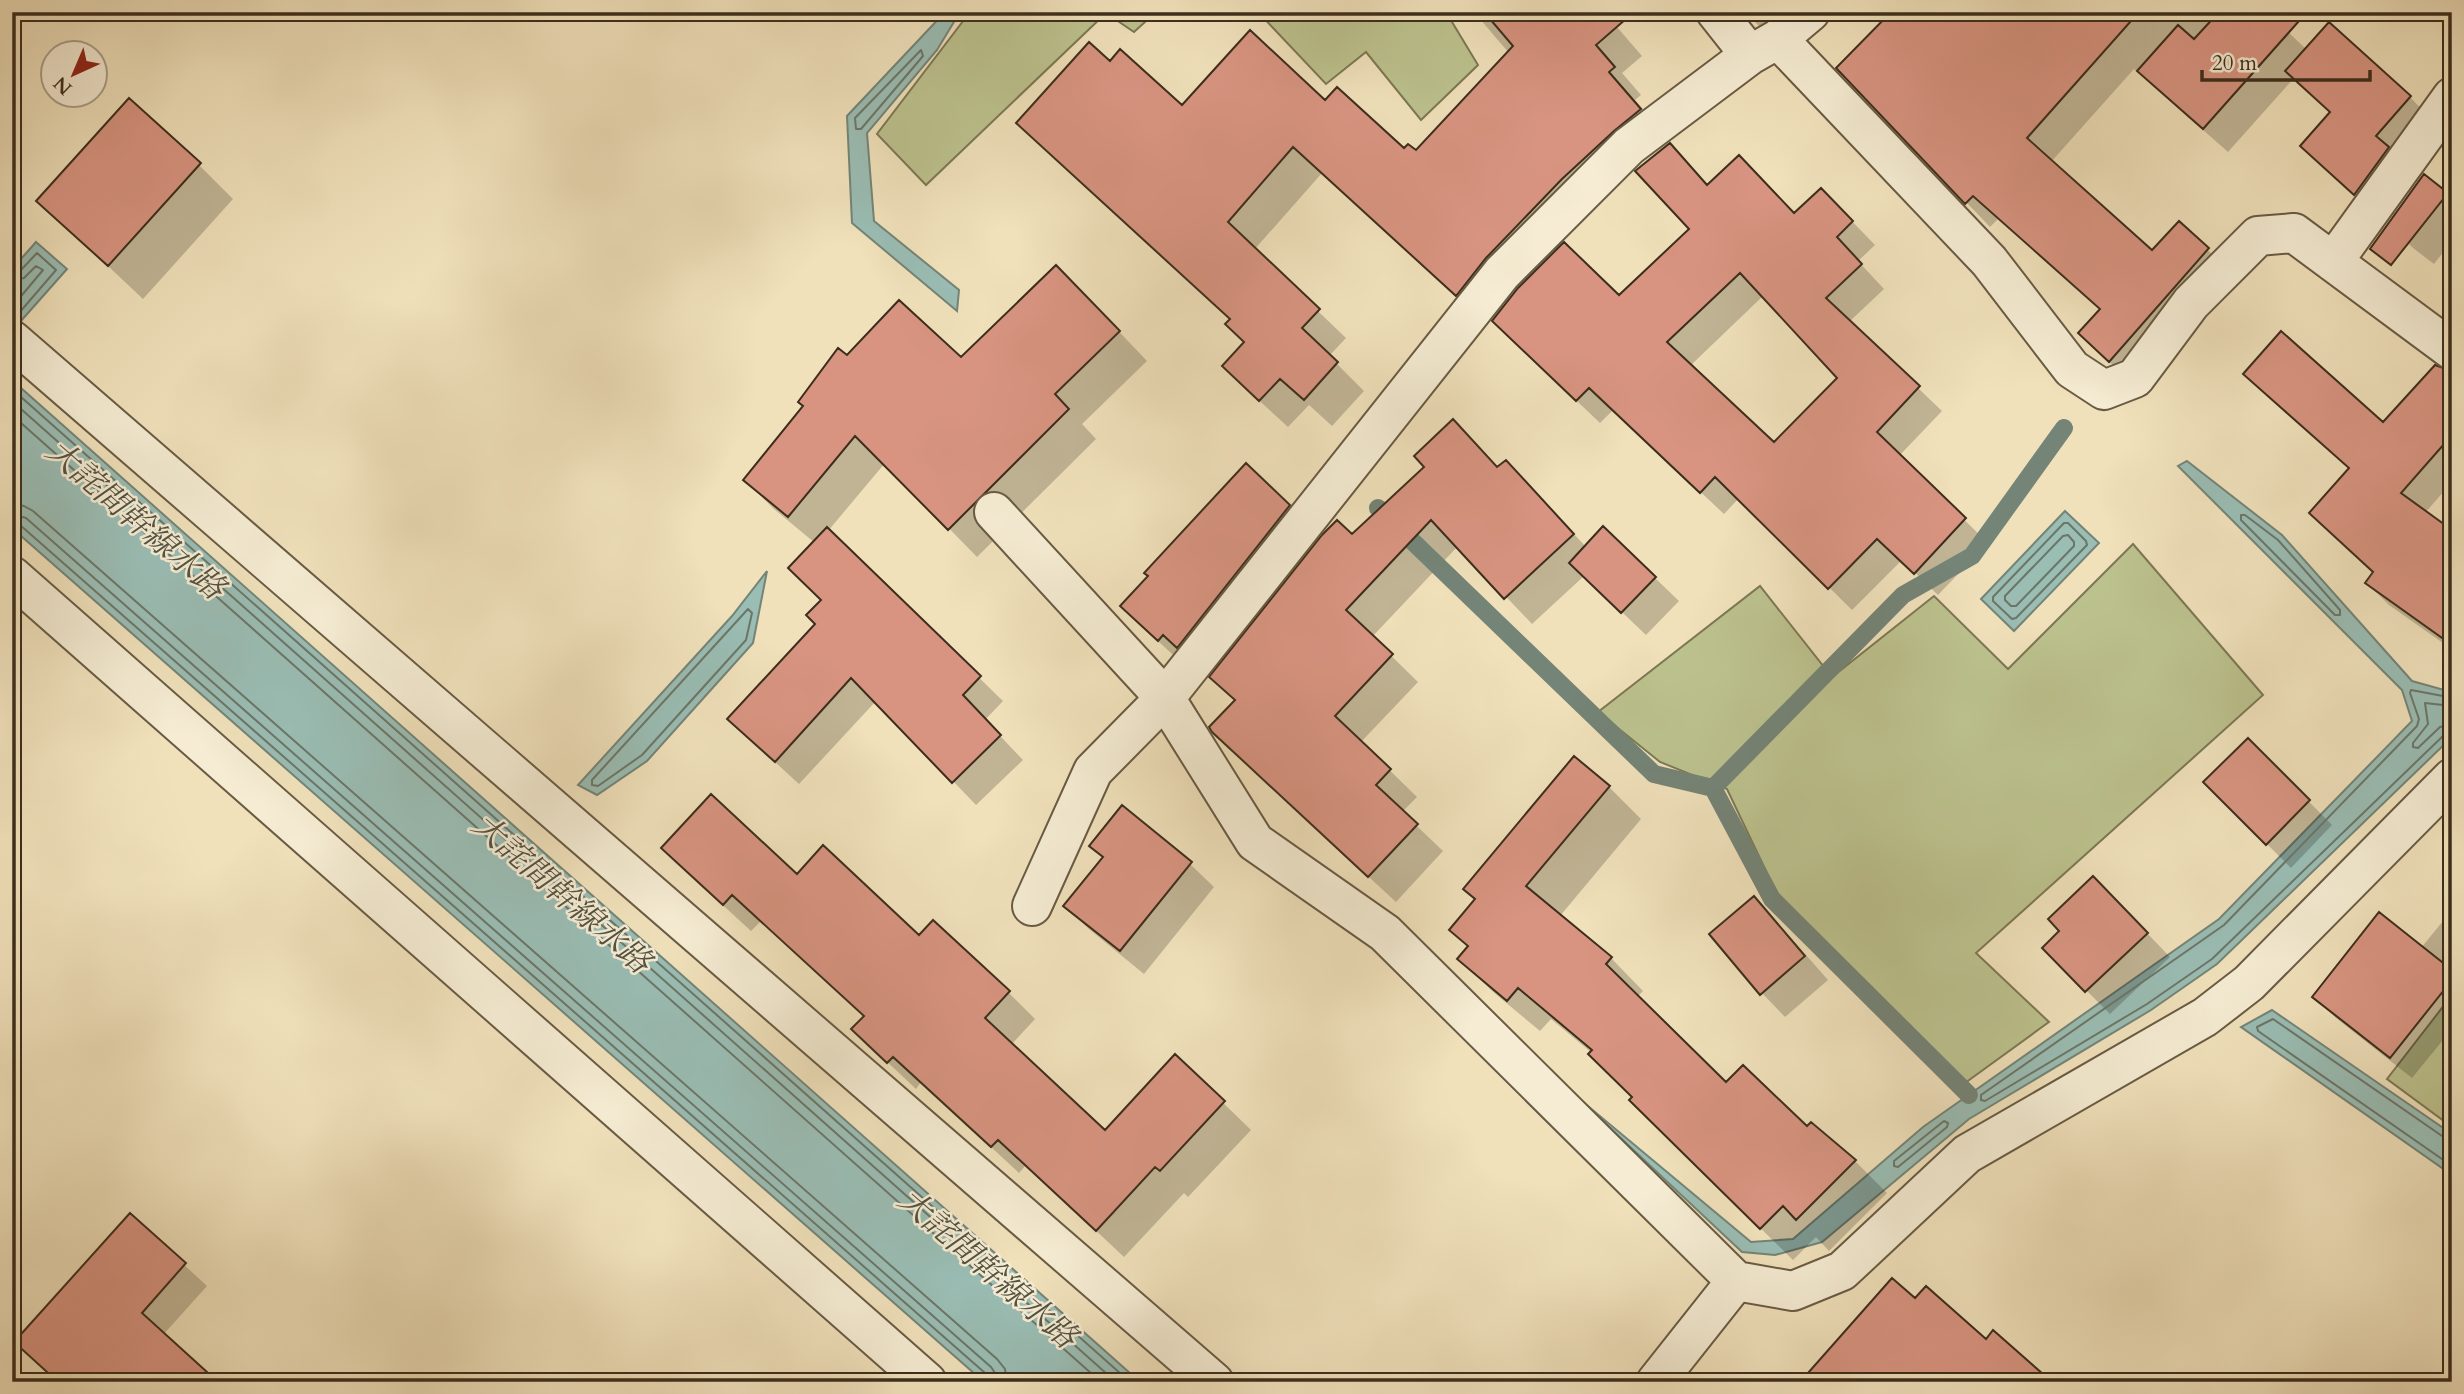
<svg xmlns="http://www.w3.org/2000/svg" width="2464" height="1394" viewBox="0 0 2464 1394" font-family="Cardo,'Noto Serif JP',serif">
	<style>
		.green { fill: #bcc28e; stroke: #7c7855; stroke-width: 2 }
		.water { fill: #9abdb4; stroke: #748477; stroke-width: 2 }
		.shadow { fill: #0003; fill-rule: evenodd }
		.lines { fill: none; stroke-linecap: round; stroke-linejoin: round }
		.shore { stroke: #6b7668; stroke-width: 2 }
		.stream { stroke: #748477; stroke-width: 18 }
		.building { fill: #d89481; stroke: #3c2e1c; stroke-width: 2; fill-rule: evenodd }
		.street-casing { stroke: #695b44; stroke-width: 42 }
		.street { stroke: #f5ecd3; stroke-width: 38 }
		.labels { text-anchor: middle; stroke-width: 5; stroke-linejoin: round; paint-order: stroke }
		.water-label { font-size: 32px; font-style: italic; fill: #545242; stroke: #f5ecd3 }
	</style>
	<rect width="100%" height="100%" fill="#f0e1bb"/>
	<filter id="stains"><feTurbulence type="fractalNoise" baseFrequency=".00286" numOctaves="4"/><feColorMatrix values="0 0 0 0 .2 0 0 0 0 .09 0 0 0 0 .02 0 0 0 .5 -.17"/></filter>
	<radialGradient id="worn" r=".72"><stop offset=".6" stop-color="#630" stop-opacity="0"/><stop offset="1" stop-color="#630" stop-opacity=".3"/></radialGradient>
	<path class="green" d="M970 12H1156L1134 32 1106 13 926 185 877 134Z
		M1258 12H1446L1478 65 1421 120 1366 52 1326 84Z
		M2133 544 2263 695 1976 953 2049 1022 1965 1083 1776 892 1727 789 1660 762 1598 712 1760 586 1832 677 1934 596 2008 669Z
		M2452 995V1127L2387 1079Z"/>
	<path class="water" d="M945 12H960L937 50 867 133 874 221 959 290 957 311 852 223 847 116Z
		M36 242 67 269 12 331V269Z
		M12 380 1140 1382H984L12 528Z
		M2187 461 2282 535 2412 681 2444 690 2452 682V737L2217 964 2151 1010 1969 1119 1822 1242 1775 1255 1742 1252 1577 1097 1751 1242 1793 1239 1923 1127 2219 919 2412 721 2402 690 2178 466Z
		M2065 511 2099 543 2014 631 1981 599Z
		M767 571 753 643 647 761 597 795 578 785 732 616Z
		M2272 1010 2452 1134V1175L2241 1027Z"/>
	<path class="shadow" d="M1474 12H1604L1642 56 1622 73 1641 95 1635 100 1667 137 1643 156 1514 285 1484 322 1322 173 1254 250 1346 338 1329 356 1364 391 1332 426 1309 405 1288 427 1251 393 1246 343 1231 320 1018 123 1110 63 1182 107 1325 103 1404 151 1416 153 1509 53Z
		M1746 12H1818L1778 47Z
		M2044 12H2267L2306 49 2410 97 2431 119 2376 215 2302 146 2331 113 2294 78 2228 152 2134 69 2051 162 2152 253 2179 223 2232 273 2134 385 2104 357 2101 310 1998 219 1990 227 1838 68Z
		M1669 145 1708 186 1795 215 1844 213 1875 245 1858 261 1884 289 1849 322 1942 411 1899 456 1988 543 1938 595 1902 560 1852 610 1739 498 1724 514 1613 410 1600 423 1517 344 1619 298 1692 229ZM1763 296 1839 378 1774 445 1690 366Z
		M199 165 233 199 143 299 39 201Z
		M2447 194 2452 199V241L2434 264 2413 248 2389 224Z
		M1085 296 1147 361 1082 424 1096 439 977 557 885 463 828 531 1003 701 985 720 1023 760 976 805 876 701 799 784 753 742 817 624 823 600 815 543 774 509 745 480 847 357 961 360Z
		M2245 374 2384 424 2452 381V482L2425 513 2452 630 2443 643 2389 605 2367 583 2374 572 2350 470Z
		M1498 468 1532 489 1586 547 1655 578 1679 601 1646 635 1584 576 1532 624 1458 546 1372 637 1418 682 1361 742 1417 797 1402 812 1443 851 1396 902 1241 759 1236 701 1212 677 1352 536Z
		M1289 506 1313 530 1183 664 1146 630Z
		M2248 740 2332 825 2291 868 2205 782Z
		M1609 787 1641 819 1560 916 1611 958 1643 991 1637 997 1726 1084 1807 1128 1855 1161 1887 1193 1829 1251 1816 1237 1793 1260 1663 1133 1592 1053 1551 1019 1540 1031 1492 991 1460 959 1469 948 1452 930Z
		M1092 846 1190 864 1214 887 1144 974 1089 929 1065 906 1104 858Z
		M690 875 797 876 919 937 1008 992 1035 1019 1011 1045 1105 1132 1175 1056 1251 1130 1188 1197 1184 1193 1124 1257 1026 1165 1019 1173 921 1082 916 1089 881 1056 865 1017 761 921 751 931Z
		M1754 898 1777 922 1828 980 1785 1017 1762 993Z
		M2117 902 2170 957 2110 1014 2044 948 2062 931Z
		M2452 910V1029L2412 1078 2336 1018 2314 997 2421 948Z
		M131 1216 207 1286 163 1335 17 1342Z"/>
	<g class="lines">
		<path class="shore" d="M921 50 923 56 861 129H856L855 118Z
			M12 273 20 271 37 253 56 270 13 320
			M12 281 24 278 36 266 43 270 12 307
			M12 389 1130 1382
			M12 401 1116 1382
			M12 415 1101 1382
			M12 504 24 506 33 511 997 1359 1005 1369 1007 1382
			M12 514 26 518 991 1367 995 1373 996 1382
			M2241 515H2245L2278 540 2340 610V615H2335L2241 520Z
			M12 523 20 525 985 1373 988 1382
			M2064 523H2068L2086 541 2087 545 2016 618 2012 619 1993 601V597Z
			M2068 535 2074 542V546L2016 606H2011L2005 600V596L2063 536Z
			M748 609 752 613 746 640 642 755 598 786 592 785V780Z
			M2452 692 2443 696 2411 690 2410 693 2419 719 2417 726 2224 925 1981 1095V1100L1985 1101 2147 1004 2212 959 2444 735 2452 733
			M2452 703 2443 705 2425 703 2428 724 2413 743V747L2418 748 2440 727 2452 724
			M1944 1121 1948 1123 1947 1127 1898 1167 1894 1166V1161Z
			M2452 1139 2445 1138 2273 1019 2257 1027 2258 1031 2452 1166"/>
		<path class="stream" d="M1378 508 1654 774 1713 788 1772 899 1969 1095
			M1713 788 1903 595 1972 556 2064 428"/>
	</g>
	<path class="building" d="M1484 12H1634L1596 45 1615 67 1609 72 1641 109 1614 131 1562 179 1486 258 1456 296 1293 147 1228 222 1320 309 1302 328 1338 362 1304 400 1280 379 1259 401 1222 366 1244 342 1225 324 1230 319 1016 123 1089 42 1110 61 1120 49 1182 105 1250 30 1325 100 1337 87 1404 148 1408 144 1416 150 1513 46Z
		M1891 12H2139L2027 138 2152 250 2179 221 2209 248 2109 362 2078 333 2100 309 1973 196 1965 204 1836 68Z
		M2219 12H2307L2203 129 2137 71 2178 25 2194 39Z
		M2329 22 2411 96 2376 136 2389 147 2354 195 2300 146 2330 112 2285 71Z
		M129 98 201 163 108 266 36 201Z
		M1670 143 1707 185 1739 155 1794 213 1821 188 1853 221 1837 237 1862 264 1826 298 1920 386 1877 432 1966 518 1914 574 1877 539 1828 589 1715 477 1700 493 1589 388 1576 401 1492 321 1518 288 1564 242 1619 295 1689 229 1635 171ZM1740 273 1837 378 1774 442 1667 342Z
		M2424 174 2448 193 2391 265 2370 249Z
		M1056 265 1120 331 1055 394 1069 409 948 530 855 436 788 517 743 480 803 406 798 402 838 348 847 355 899 300 961 357Z
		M2281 331 2383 422 2435 365 2452 371V435L2401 493 2452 530V645L2365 583 2373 572 2309 513 2349 468 2243 374Z
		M1453 419 1497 467 1506 460 1574 534 1504 599 1431 520 1346 610 1393 654 1335 716 1391 769 1376 785 1418 824 1368 877 1212 732 1209 727 1235 700 1209 677 1322 535 1337 520 1352 534 1424 467 1414 456Z
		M1246 463 1290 505 1177 648 1163 635 1158 641 1120 606 1148 576 1144 573Z
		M1603 526 1656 577 1621 613 1569 563Z
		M827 527 981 676 963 695 1001 735 952 783 851 678 775 762 727 719 815 624 806 615 821 600 788 568Z
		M2248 738 2310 800 2266 845 2203 782Z
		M1574 756 1610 786 1526 886 1612 957 1606 964 1726 1082 1743 1065 1807 1126 1811 1122 1856 1160 1796 1220 1783 1206 1760 1229 1629 1100 1632 1097 1588 1054 1592 1050 1518 988 1507 1001 1457 959 1468 946 1449 930 1475 899 1463 889Z
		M711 794 797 874 823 845 919 935 933 920 1010 991 985 1018 1105 1130 1175 1054 1225 1101 1160 1171 1155 1167 1096 1231 998 1140 991 1147 893 1057 887 1063 851 1029 864 1016 732 895 723 905 661 848Z
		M1122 805 1192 862 1120 951 1063 906 1103 857 1089 846Z
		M2093 876 2148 933 2085 992 2042 948 2059 931 2048 919Z
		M1754 896 1805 956 1760 995 1709 934Z
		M2379 912 2452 970V980L2390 1058 2312 997Z
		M130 1213 186 1263 142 1313 218 1382H58L14 1342Z
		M1892 1278 1915 1298 1926 1286 1986 1339 1993 1330 2052 1382H1800Z"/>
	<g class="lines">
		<g class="street-casing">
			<path id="street" d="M1716 12 1750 55
				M1810 12 1778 39 1750 55 1629 146 1502 273 1165 698 1255 842 1385 933 1736 1281 1793 1291 1842 1271 1967 1154 2205 1017 2249 983 2452 778
				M1778 39 1989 261 2072 369 2104 390 2135 378 2191 303 2258 236 2294 233 2452 350
				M2333 262 2452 97
				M12 340 1214 1382
				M994 512 1165 698 1093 771 1032 906
				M12 576 927 1382
				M1656 1382 1736 1281"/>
		</g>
		<use href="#street" class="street"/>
	</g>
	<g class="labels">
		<g class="water-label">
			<text transform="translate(136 519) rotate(41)" y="11">大詫間幹線水路</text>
			<text transform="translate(562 893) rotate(41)" y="11">大詫間幹線水路</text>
			<text transform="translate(988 1268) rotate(41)" y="11">大詫間幹線水路</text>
		</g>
	</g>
	<rect width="2464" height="1394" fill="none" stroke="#f0e1bb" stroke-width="42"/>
	<rect x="14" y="14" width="2436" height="1366" fill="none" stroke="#3c2e1c" stroke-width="3.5"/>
	<rect x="21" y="21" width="2422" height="1352" fill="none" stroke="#3c2e1c" stroke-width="2"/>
	<g transform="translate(74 74) rotate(224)"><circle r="33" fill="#f5ecd3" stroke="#aba08a" stroke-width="2"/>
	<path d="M0-5L12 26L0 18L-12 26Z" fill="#8f2418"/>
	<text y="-10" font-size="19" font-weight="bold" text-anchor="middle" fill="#3c2e1c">N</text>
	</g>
	<path d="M2202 70v10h168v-10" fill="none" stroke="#3c2e1c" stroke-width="3.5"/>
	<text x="2212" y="70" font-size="21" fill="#3c2e1c" stroke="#f5ecd3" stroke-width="5" paint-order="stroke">20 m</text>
	<rect width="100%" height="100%" filter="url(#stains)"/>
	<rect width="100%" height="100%" fill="url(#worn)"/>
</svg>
